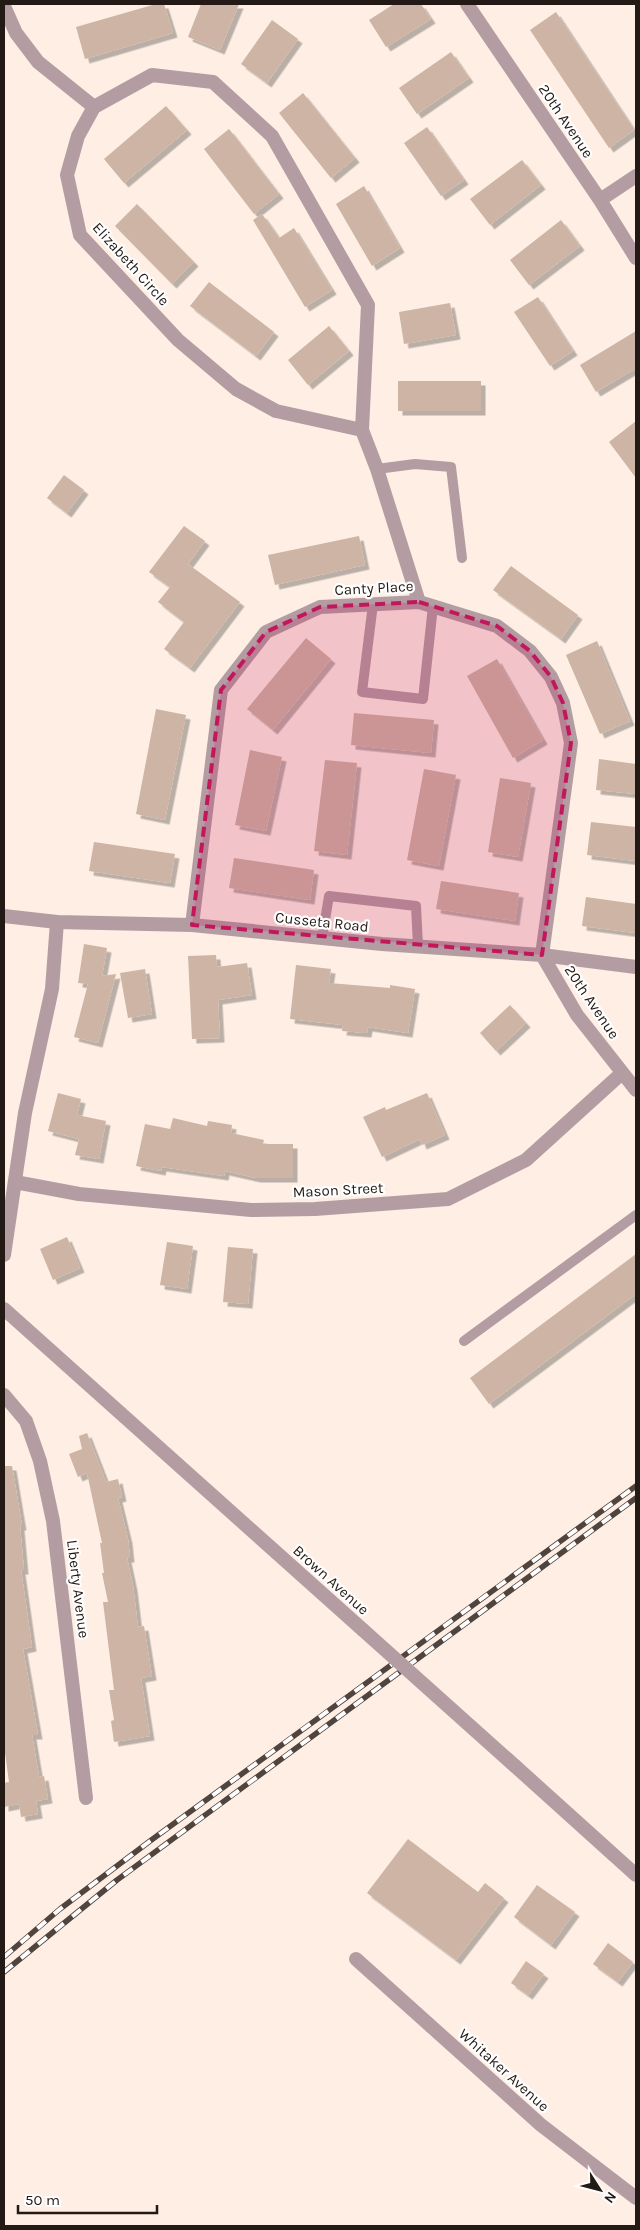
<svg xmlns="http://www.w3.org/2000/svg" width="640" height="2230" viewBox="0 0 640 2230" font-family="Karla,sans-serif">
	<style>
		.building { fill: #cdb4a4; filter: url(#shadow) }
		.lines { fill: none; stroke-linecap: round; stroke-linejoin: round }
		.service { stroke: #b39da2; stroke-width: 10 }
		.minor { stroke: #b39da2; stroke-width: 14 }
		.tertiary { stroke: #b39da2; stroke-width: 14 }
		.rail-casing { stroke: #50443e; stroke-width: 5.5 }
		.rail { stroke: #fefefe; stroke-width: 4; stroke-dasharray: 11; stroke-linecap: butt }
		.tertiary-bridge { stroke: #b39da2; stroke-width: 14 }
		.marked { fill: #c2185b; fill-opacity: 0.2; stroke: #c2185b; stroke-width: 4; stroke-dasharray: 10 6; stroke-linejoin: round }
		.labels { text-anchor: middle; stroke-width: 4.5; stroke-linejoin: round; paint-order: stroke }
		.street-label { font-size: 15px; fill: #241a15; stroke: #fefefe }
	</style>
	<defs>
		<filter id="shadow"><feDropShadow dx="4.5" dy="4.5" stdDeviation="0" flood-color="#0004"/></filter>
	</defs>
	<rect width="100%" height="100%" fill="#feeee4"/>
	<path class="building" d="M156 4H164L173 33 85 59 76 27Z
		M201 4H239L220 50 188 37Z
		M394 4H421L431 19 386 47 369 20Z
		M556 12 634 130 609 148 530 30Z
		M272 20 298 39 267 83 241 64Z
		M451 52 469 78 417 114 399 88Z
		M303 93 355 158 331 178 279 113Z
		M166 106 187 130 124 183 104 159Z
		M427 127 464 180 441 196 404 143Z
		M229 129 279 194 254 214 204 149Z
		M522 160 541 185 490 225 470 199Z
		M364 186 400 248 372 266 336 204Z
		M137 204 194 262 172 284 115 226Z
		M262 214 279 238 294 228 332 290 305 307 253 220Z
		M561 220 580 246 529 285 510 260Z
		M209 282 274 332 256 356 190 306Z
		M538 297 573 351 550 366 514 312Z
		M450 303 456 335 404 344 399 312Z
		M329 326 349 351 308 385 288 360Z
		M636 331V368L596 392 580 365Z
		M398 381H481V411H398Z
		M636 421V478L609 442Z
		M64 475 84 490 67 513 47 498Z
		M184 526 205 541 188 564 240 602 190 668 164 649 184 622 158 602 170 587 149 572Z
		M359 536 365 565 275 585 268 555Z
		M511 566 578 615 561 639 493 590Z
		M306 638 331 659 273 730 247 709Z
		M597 641 630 721 600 734 566 655Z
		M497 659 543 740 513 758 467 676Z
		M156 709 186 715 165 820 136 814Z
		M354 713 434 720 431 753 351 745Z
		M250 750 282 757 266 831 235 825Z
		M599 759 636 764V794L596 790Z
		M325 760 357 763 347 855 314 851Z
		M424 769 456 775 439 866 407 860Z
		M500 778 531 783 518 857 488 852Z
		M591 822 636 827V861L587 855Z
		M94 842 175 854 170 883 89 871Z
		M234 858 314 870 310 900 229 888Z
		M441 881 519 893 515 921 436 909Z
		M586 897 636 904V933L582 926Z
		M84 944 107 948 102 976 116 974 98 1043 74 1037 88 984 78 983Z
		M216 955 217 967 247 963 252 995 218 1000 220 1038 192 1039 188 956Z
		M296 965 331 969 329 983 390 988V985L415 989 408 1033 368 1027 367 1033 342 1031 343 1025 290 1019Z
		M145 969 152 1014 128 1018 120 973Z
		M510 1005 526 1023 496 1051 480 1033Z
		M58 1093 81 1099 77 1115 106 1121 99 1159 75 1155 79 1139 48 1131Z
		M427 1093 445 1135 422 1145 420 1139 382 1157 363 1117 385 1107 386 1110Z
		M173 1118 207 1126 208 1121 232 1125 231 1133 264 1140 263 1144H293V1178H256L225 1171 224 1176 162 1167 161 1171 136 1166 145 1124 170 1129Z
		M67 1237 80 1268 53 1280 40 1249Z
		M167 1242 193 1246 187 1289 160 1285Z
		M228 1247 253 1249 248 1304 223 1302Z
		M636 1254V1294L489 1404 470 1378Z
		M87 1433 106 1482 118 1479 122 1497 118 1498 128 1539 130 1558H127L133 1586 138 1627 144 1626 152 1676 141 1678 150 1736 114 1742 111 1721 114 1720 109 1690H114L103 1602H108L102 1573H104L100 1543H102L87 1473 78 1477 69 1454 82 1449 79 1436Z
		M4 1466H12L22 1526H20L24 1570H21L32 1647 23 1649 38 1735H32L39 1777 44 1776 48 1799 36 1801 38 1814 21 1817 19 1804 4 1807V1783L9 1782 4 1745Z
		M408 1839 478 1892 485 1883 504 1898 456 1960 367 1893Z
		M537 1885 575 1912 551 1945 514 1917Z
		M608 1943 633 1962 618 1982 593 1964Z
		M526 1961 544 1974 528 1995 511 1983Z"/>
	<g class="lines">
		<path class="service" d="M377 469 415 464 451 467 462 558
			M373 604 362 692 423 699 433 606
			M322 938 329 896 416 906 418 946
			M464 1341 636 1215"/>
		<path class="minor" d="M467 4 600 200 636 258
			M4 6 16 33 38 62 94 107
			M600 200 636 176
			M362 430 276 411 236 389 178 340 80 235 67 175 78 136 94 107 152 75 213 82 272 136 368 305 362 430 377 469 419 602
			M192 925 221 690 266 632 320 607 419 602 497 626 530 651 551 677 563 703 571 743 542 955 577 1015 636 1090
			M15 1182 79 1194 251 1210 315 1209 448 1199 526 1160 622 1073
			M4 1255 25 1113 52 989 57 922
			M4 1395 26 1421 40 1461 53 1521 86 1798
			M356 1959 541 2125 636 2198"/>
		<path class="tertiary" d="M4 916 57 922 192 925 382 944 542 955 636 967
			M4 1309 363 1630
			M515 1766 636 1875"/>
		<g class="rail-casing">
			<path id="rail" d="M4 1957 60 1909 150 1841 636 1486
				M4 1972 117 1880 636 1498"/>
		</g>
		<use href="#rail" class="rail"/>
		<path class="tertiary-bridge" d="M363 1630 515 1766"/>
	</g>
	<path class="marked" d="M419 602 497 626 530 651 551 677 563 703 571 743 542 955 192 925 221 690 266 632 320 607Z"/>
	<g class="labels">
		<g class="street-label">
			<text transform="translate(566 121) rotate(56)" y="5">20th Avenue</text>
			<text transform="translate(131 264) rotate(48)" y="5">Elizabeth Circle</text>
			<text transform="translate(374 588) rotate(-3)" y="5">Canty Place</text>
			<text transform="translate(322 922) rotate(6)" y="5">Cusseta Road</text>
			<text transform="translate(592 1002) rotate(56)" y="5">20th Avenue</text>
			<text transform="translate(338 1190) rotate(-3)" y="5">Mason Street</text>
			<text transform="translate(331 1580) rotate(42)" y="5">Brown Avenue</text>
			<text transform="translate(78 1589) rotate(83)" y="5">Liberty Avenue</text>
			<text transform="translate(504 2070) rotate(42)" y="5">Whitaker Avenue</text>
		</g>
	</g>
	<rect width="640" height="2230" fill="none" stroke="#241a15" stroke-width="10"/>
	<g transform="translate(600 2190) rotate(126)" stroke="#fefefe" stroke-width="4" paint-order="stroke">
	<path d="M0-4L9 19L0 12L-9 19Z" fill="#241a15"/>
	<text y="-8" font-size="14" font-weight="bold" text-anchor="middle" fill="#241a15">N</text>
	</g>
	<path d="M18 2205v8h139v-8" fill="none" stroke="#241a15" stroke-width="2.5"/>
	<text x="25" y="2205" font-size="15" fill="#241a15" stroke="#fefefe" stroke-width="4" paint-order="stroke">50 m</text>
</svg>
